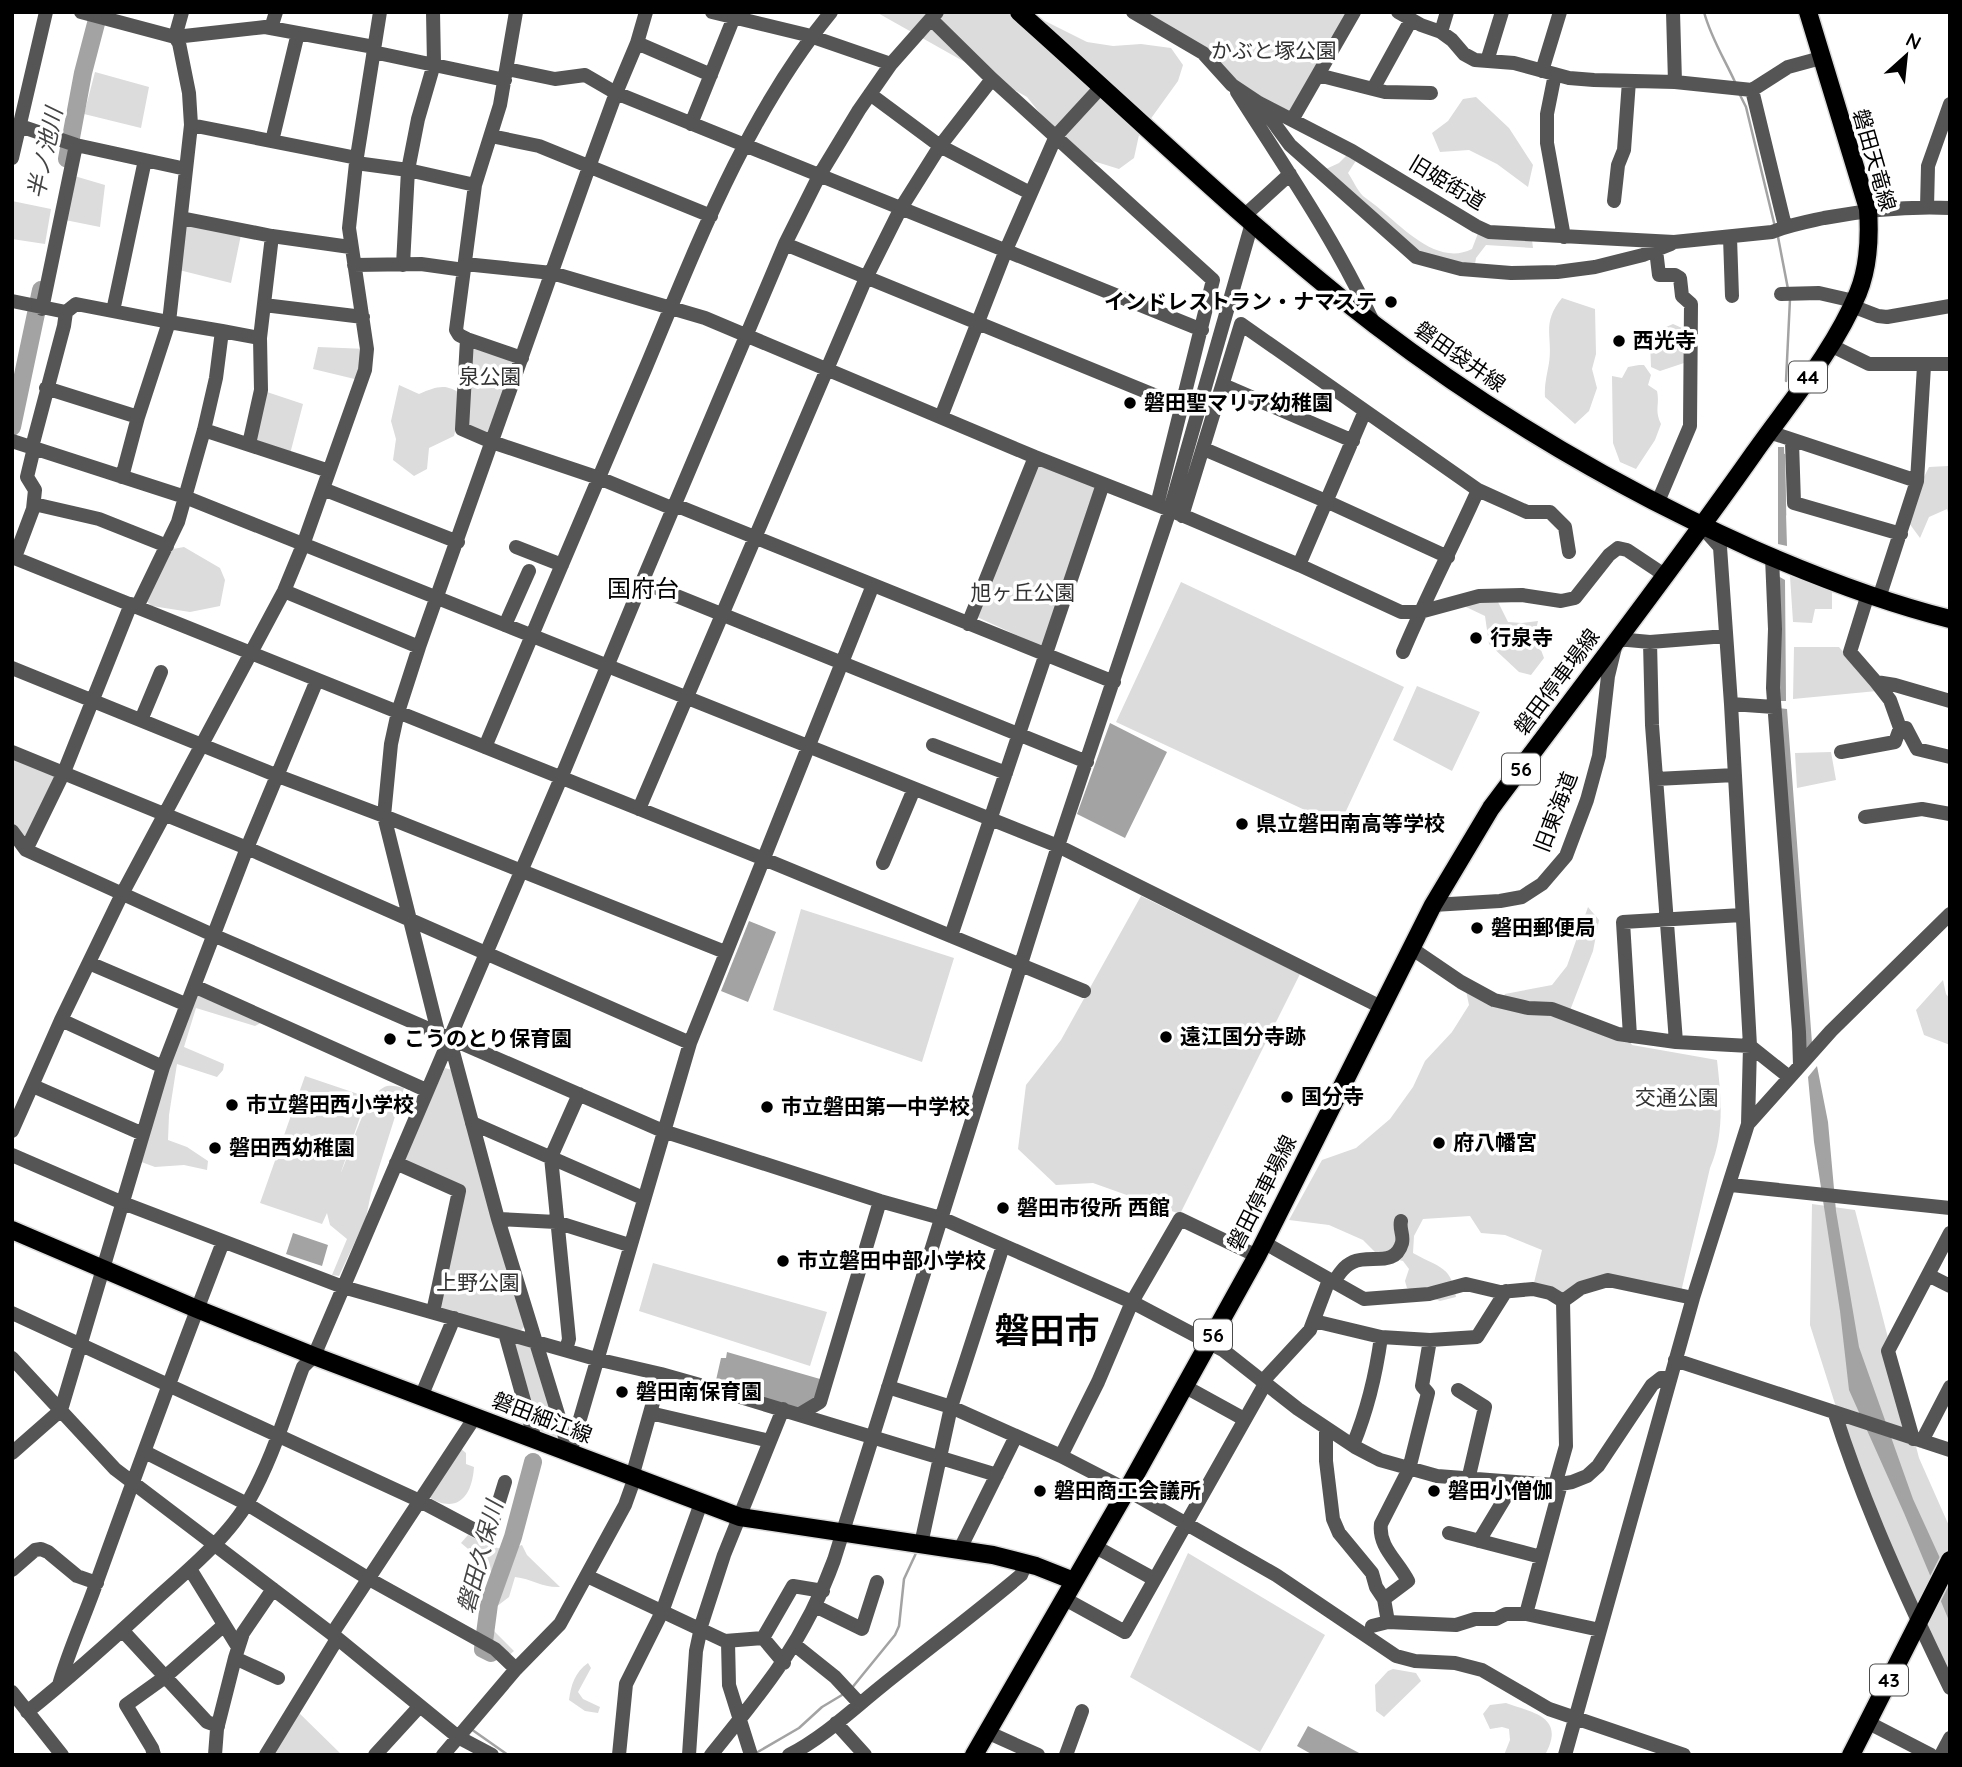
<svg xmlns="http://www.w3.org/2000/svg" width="1962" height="1767" viewBox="0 0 1962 1767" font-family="Quicksand,'Noto Sans JP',sans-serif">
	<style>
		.green { fill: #dcdcdc }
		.water { fill: #a3a3a3 }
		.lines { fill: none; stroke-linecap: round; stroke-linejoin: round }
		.stream { stroke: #a3a3a3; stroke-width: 2.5 }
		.river { stroke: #a3a3a3; stroke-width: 18 }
		.major-casing { stroke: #dbdbdb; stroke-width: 21 }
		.minor { stroke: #555; stroke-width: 14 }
		.major { stroke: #000; stroke-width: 18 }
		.poi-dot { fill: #000; stroke: #fff; stroke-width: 2.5 }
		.labels { text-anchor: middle; stroke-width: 7; stroke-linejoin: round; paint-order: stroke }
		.shield { fill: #fff; stroke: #4c4c4c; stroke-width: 2 }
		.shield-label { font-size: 19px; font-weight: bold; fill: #000 }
		.park-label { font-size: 21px; fill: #333; stroke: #fff }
		.street-label { font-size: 21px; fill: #000; stroke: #fff }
		.poi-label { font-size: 21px; font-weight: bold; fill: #000; stroke: #fff; text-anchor: start }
		.water-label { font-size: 23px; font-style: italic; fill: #444; stroke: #fff }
		.quarter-label { font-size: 24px; fill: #000; stroke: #fff }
		.town-label { font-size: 35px; font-weight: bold; fill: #000; stroke: #fff }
	</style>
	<rect width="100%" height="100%" fill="#fff"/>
	<path class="green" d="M876 12H1027L1087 42 1113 46 1141 44 1171 48 1183 65 1178 81 1139 135 1134 158 1119 169 1090 160 1048 123 1027 97Z
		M1137 12H1351L1303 101 1289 111 1259 103Z
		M95 72 149 87 141 128 84 114Z
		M1476 97 1509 128 1533 165 1528 187 1497 164 1469 150 1440 152 1432 133 1448 121 1463 99Z
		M1347 155 1359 156 1348 173C1353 180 1357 190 1363 196 1369 201 1376 205 1381 210 1405 230 1439 266 1472 249L1480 228 1532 240 1533 248 1486 245 1476 258 1475 264 1420 259 1326 169 1339 163Z
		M71 175 105 185 100 227 60 219Z
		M12 201 51 209 45 244 12 239Z
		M181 218 242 230 231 283 175 269Z
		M1562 298 1595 309 1596 354 1592 369 1597 388 1589 411 1575 424 1545 397C1544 385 1547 375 1549 363 1553 335 1541 324 1562 298Z
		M1673 324 1691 332 1684 363 1660 371 1651 367 1650 341 1659 330Z
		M467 339 522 358 488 441 458 418 454 436 429 448 427 469 414 476 393 460 396 439 391 421 399 385 419 394C438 386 447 383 463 396Z
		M318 347 367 349 363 381 313 369Z
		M1639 365H1644L1651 375 1648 385 1657 391C1660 405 1654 410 1661 424L1655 440 1636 469 1620 462 1613 443 1612 376 1622 378 1628 367Z
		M261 390 303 404 290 454 249 444Z
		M1036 465 1095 485 1097 491 1043 644 1040 646 977 617Z
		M1948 466 1950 467V519L1947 509 1929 517 1920 538 1909 523 1920 485 1929 467Z
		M184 547 220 568 225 580 220 606 190 612 152 606 141 597 173 549Z
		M1790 576 1832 589V609H1815L1812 623 1793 622Z
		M1181 582 1404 687 1339 826 1116 722Z
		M1475 599 1497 600 1508 622 1522 623 1538 621 1535 634 1544 658 1531 675 1519 672 1489 644 1485 616 1464 606Z
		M1794 647H1839L1877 691 1793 699Z
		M1417 686 1480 712 1452 771 1393 740Z
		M1831 752 1836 780 1797 788 1795 753Z
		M12 754 57 778 28 843 12 828Z
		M1141 896 1300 974 1180 1214 1093 1183 1056 1185 1018 1149 1026 1085 1061 1040Z
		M1588 907 1599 920 1593 951 1569 1013 1627 1036 1632 1045 1717 1060C1721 1096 1725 1134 1710 1168L1681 1292 1607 1276 1563 1301 1531 1295 1542 1250 1505 1235 1481 1233 1470 1216 1423 1219 1414 1236 1413 1253C1439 1268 1451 1265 1456 1297L1440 1301 1407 1288 1405 1281 1409 1269 1403 1261 1378 1255 1363 1240 1329 1225 1289 1220 1322 1160 1356 1148 1390 1119 1413 1087 1425 1061 1452 1032 1469 1005 1464 981 1502 1001 1505 994 1552 985 1567 966Z
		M801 909 954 958 922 1062 773 1010Z
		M1943 980 1946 994 1950 999V1045L1924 1035 1916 1010Z
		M194 990 268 1019 255 1026 196 1008 184 1047 224 1064 223 1070 217 1077 177 1064 169 1115 168 1140 187 1147 208 1161 207 1170 184 1165 155 1167 136 1160Z
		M445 1068 452 1070 527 1324 520 1331 442 1310 438 1304 460 1195 403 1159Z
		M305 1076 367 1097 340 1175C350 1155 364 1093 387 1086 393 1085 399 1087 404 1088L371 1193 366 1218 339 1276 332 1275 347 1239 330 1225 327 1213 322 1224 260 1203Z
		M1812 1204 1855 1210 1919 1458 1950 1528V1684L1875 1530 1810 1325Z
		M653 1263 827 1312 810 1366 639 1311Z
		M513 1341 533 1345 560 1433 555 1437 537 1431Z
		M459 1447 466 1453V1464L474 1467C472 1498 456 1515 427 1496Z
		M468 1535C489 1545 499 1554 522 1545L527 1555 560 1587C543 1588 532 1579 515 1577L509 1597 496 1607 491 1628 514 1651 506 1658 483 1649 486 1597 497 1579 486 1564 461 1543Z
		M1188 1553 1325 1635 1260 1752 1130 1677Z
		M588 1663 591 1668 578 1692 583 1699 600 1707 598 1713 585 1711 569 1700C571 1685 575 1672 588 1663Z
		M1393 1669 1416 1673 1421 1681 1384 1717 1376 1711 1375 1685 1388 1671Z
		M1506 1703C1534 1713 1566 1717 1545 1755H1504L1510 1740 1509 1729 1502 1727 1490 1729 1483 1714 1490 1705Z
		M294 1708 342 1755H266Z"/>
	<path class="water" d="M1778 447H1784L1787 546 1778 544Z
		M1776 575 1785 580 1786 701H1774Z
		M1777 708 1787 709 1812 1043 1804 1050Z
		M1110 723 1167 752 1125 838 1077 814Z
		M749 921 776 932 748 1002 721 991Z
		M1817 1066 1828 1122 1836 1211 1859 1347 1913 1499 1950 1580V1623L1904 1513 1849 1390 1840 1311 1814 1142 1808 1077Z
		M293 1233 328 1245 322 1266 286 1254Z
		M727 1352 827 1381 804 1411 714 1389 721 1358H726Z
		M1308 1726 1363 1755H1313L1297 1746Z"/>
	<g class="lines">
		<path class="stream" d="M1704 12C1711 38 1724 58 1735 82
			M1740 95 1746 107 1775 227
			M1778 237 1788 289
			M1786 381 1790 299
			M1784 455 1785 515
			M851 1689 895 1635 899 1626 904 1579 917 1551
			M471 1729 508 1755
			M756 1753 799 1728 822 1707 842 1695"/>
		<path class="river" d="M67 159 83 73 99 12
			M12 427 41 290
			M491 1653 483 1649 489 1604 513 1537 533 1462"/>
		<g class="major-casing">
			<path id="major" d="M1019 12C1137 117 1250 228 1375 325 1492 414 1619 489 1753 549 1817 577 1882 602 1950 619
				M12 1230 197 1309 314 1356 740 1517 993 1555 1036 1566 1074 1581
				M974 1755 1127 1490 1257 1256 1433 905 1491 808C1579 690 1669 574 1754 453 1790 402 1834 351 1858 293 1869 266 1870 238 1868 209L1808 12
				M1851 1755 1950 1560"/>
		</g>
		<path class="minor" d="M81 12 175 37 265 27 374 47
			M516 12 500 105 475 185 456 330 459 335 467 339 522 358
			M712 12 807 35 891 64
			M1133 12 1203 53 1232 85 1259 103 1352 151 1476 226 1489 232 1674 242 1772 232C1789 225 1806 222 1824 218 1867 210 1907 206 1950 208
			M1398 12 1421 25 1441 32 1452 40 1464 54 1475 60 1514 63 1569 78 1594 80 1675 82 1752 90 1788 67 1821 58
			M1673 12 1675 82
			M931 19 992 79 1213 280 1157 505
			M271 28 276 12
			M1441 32 1447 12
			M637 43 711 75
			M373 52 505 80
			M1487 61 1502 12
			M507 69 555 79 585 75 616 93 1202 330
			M1542 71 1560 12
			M1555 74 1547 114V143L1564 237
			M1318 75 1373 89 1411 20
			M1373 89 1385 92 1431 93
			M1752 90 1785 226
			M1237 92C1284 166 1336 241 1373 322
			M870 94 940 146 1030 193
			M1262 107 1290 145 1416 257 1461 269 1511 273 1557 272 1595 267 1643 255 1671 244
			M1292 120 1354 12
			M691 124 736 12
			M191 125 357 158
			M20 126 76 145 186 169
			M491 136 539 146 711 216
			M272 141 298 33
			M12 158 46 12
			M356 163 408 170 475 185
			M1614 201 1618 165 1624 150 1629 81
			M1927 207 1928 166 1950 104
			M1244 216 1290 174
			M181 218 272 236 350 247
			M1730 237 1732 296
			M785 244 1181 406
			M1656 250 1659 275H1675L1680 278 1682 296 1691 304 1690 426 1657 504
			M465 264 552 273 705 318 1035 457 1170 510 1299 565 1401 612H1420L1479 596 1522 595 1561 601 1575 598 1609 555 1618 548 1627 550 1666 576
			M354 265 421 264 464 270
			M403 265 408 170 418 119 434 64 433 12
			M1781 294 1819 293 1854 301
			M12 301 66 312 76 304 169 322 138 417 122 477
			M264 305 363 317
			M1852 306 1878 316 1887 317 1950 306
			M42 309 76 145
			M113 311 145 160
			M222 331 260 338
			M467 339 462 429 492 442 599 478 674 509
			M1830 345 1869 364H1950
			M1223 385 1353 441
			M46 388 138 417
			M941 417 1006 250 1056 136 1102 86
			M204 430 329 471
			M1769 432 1917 481
			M12 441 185 497 1058 846 1381 1007
			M1792 442 1794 503 1901 534
			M249 444 261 390 260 338 272 236
			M32 447 64 326 66 312
			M1204 449 1328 502 1448 557
			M323 489 458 542
			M1478 490 1527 512H1550L1565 527 1569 552
			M34 504 99 519 167 546
			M675 505 1114 682
			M1182 516 1241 324 1478 490C1454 544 1426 597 1403 652
			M516 547 562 565
			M12 557 764 859 1084 991
			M15 557 33 509 35 490 27 477 34 448
			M1772 557 1775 629 1773 688 1799 1032 1800 1065
			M1299 565 1365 411
			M642 582 1087 762
			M284 591 419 647
			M1868 594 1850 652 1876 682 1895 685 1950 701
			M1879 598 1917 481 1924 366
			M137 607 178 522 204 430 216 378 222 331 169 322 191 125 189 93 179 43 175 37 182 12
			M968 624 1035 457
			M505 625 529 571
			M1650 642 1652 725 1676 1042
			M12 668 278 776 384 816 725 952
			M1876 682 1890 700 1900 728H1906L1917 749 1950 757
			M1731 704 1774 707
			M141 720 161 672
			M933 745 1006 773
			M485 747C538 620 592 494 646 367 697 245 746 116 831 12
			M12 752 247 848 690 1043
			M1841 752 1895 742 1900 728
			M1656 779 1735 775
			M639 809 866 278 901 208 940 146 992 79
			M1865 817 1922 809 1950 814
			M12 831 26 850 213 935 663 1131 880 1201 941 1218 1132 1302 1223 1350 1298 1409 1355 1447 1380 1460 1437 1476 1555 1485 1572 1482 1587 1476 1598 1466 1652 1385 1661 1378H1670
			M26 850 64 772 131 604
			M883 863 914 789
			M1433 905 1500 901 1522 897 1542 884 1566 856 1587 800 1599 756 1608 676 1617 639 1650 642 1726 636
			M951 936 1103 484
			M1411 948 1461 982 1494 1000 1528 1008 1552 1009 1618 1034 1676 1042 1750 1046 1789 1077
			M89 963 185 1004
			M194 986 426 1090
			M61 1020 163 1067
			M438 1032 384 816 391 744 398 712 419 647 589 167 616 93 637 43 646 12
			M1630 1036 1623 922 1742 915
			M449 1037 498 1219 570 1453
			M33 1086 143 1134
			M472 1123 643 1198
			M1748 1124 1831 1031 1950 914
			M12 1131 61 1020 122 894 284 591 303 545 365 370 367 349 349 228 356 163 380 12
			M12 1155 123 1203 343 1287 596 1359 661 1374 714 1389 997 1475
			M396 1163 459 1191 433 1312
			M1731 1185 1950 1208
			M498 1219 556 1222 629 1245
			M1263 1242 1364 1299 1429 1294 1466 1284 1500 1292 1533 1289 1550 1293 1563 1301 1566 1446 1555 1485
			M1928 1275 1950 1286
			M1334 1282C1339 1274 1344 1266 1353 1262 1370 1254 1395 1268 1402 1243 1404 1235 1399 1229 1401 1221
			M1563 1301 1581 1288 1608 1280 1693 1298
			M12 1313 420 1501 488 1537 505 1482
			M1314 1321 1381 1337 1430 1340 1477 1337 1506 1291
			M505 1333 535 1440
			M566 1350 569 1339 551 1157 579 1094
			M12 1358 115 1469 332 1634 458 1737 492 1755
			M1675 1360 1950 1450
			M1262 1382 1310 1330 1329 1280
			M1184 1386 1244 1419
			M888 1387 951 1407 1061 1456 1127 1490 1276 1575 1396 1656 1415 1661 1455 1663 1482 1670 1549 1709 1684 1755
			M1458 1390 1485 1407 1468 1480
			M421 1397 454 1318
			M650 1413 770 1441
			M800 1414 820 1402 880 1201
			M1835 1414C1865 1508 1907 1599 1950 1688
			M1326 1428V1461L1333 1519 1339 1533 1372 1573 1376 1587 1384 1599 1388 1622
			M1913 1439 1888 1351 1950 1233
			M1922 1441 1950 1387
			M1353 1445C1367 1411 1376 1374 1381 1337
			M145 1452 247 1504 369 1579 495 1649 516 1669
			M12 1453 61 1410 163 1067 247 848 317 680
			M570 1453 690 1043 873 585
			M1061 1456 1098 1382 1132 1302 1180 1219 1257 1256
			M632 1477 661 1374
			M1449 1533 1541 1557
			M1479 1541 1514 1483
			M921 1544 951 1407 1003 1246
			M1094 1546 1154 1579
			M960 1549 1016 1436
			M190 1569 238 1647
			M12 1570 35 1550 41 1549 48 1552 77 1576 97 1583
			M587 1576 725 1641 763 1638 784 1663
			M273 1589 243 1633 235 1658 278 1678
			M1065 1599 1125 1632 1265 1384
			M1384 1599 1408 1581C1398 1561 1378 1547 1381 1524L1409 1469 1428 1393 1422 1386 1430 1340
			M815 1606 862 1629 877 1582
			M1526 1614 1561 1484
			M1372 1626 1388 1622 1456 1625 1475 1619H1496L1506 1614H1526L1600 1630
			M122 1630 207 1722 218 1726
			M332 1634 475 1417
			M763 1638 793 1586 823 1591
			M728 1642 729 1685 751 1755
			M795 1645 835 1677 860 1704
			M59 1685C69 1650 84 1618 96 1584 137 1470 179 1356 223 1242
			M12 1692 62 1755
			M27 1712C72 1676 114 1638 156 1599 188 1570 226 1539 248 1502 272 1460 286 1412 303 1367L314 1356 561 778 642 582 785 244 819 176 859 110 891 64 937 12
			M1867 1722 1931 1755
			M836 1723 865 1755
			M987 1732 1038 1755
			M154 1755 152 1748 126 1705 165 1677 224 1625
			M215 1755 217 1729 235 1658
			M266 1755 337 1639
			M375 1755 419 1707
			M443 1755 516 1669 560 1624 625 1505 635 1477
			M619 1755 626 1684 662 1612 701 1503
			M689 1755 696 1651 702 1623 724 1555 783 1409
			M711 1755C764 1690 805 1640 834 1560L1058 846 1170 510 1252 223
			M789 1755C824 1737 853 1709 883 1685 929 1648 976 1613 1021 1575L1026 1563
			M1066 1755 1082 1711
			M1565 1755 1693 1298 1748 1124 1750 1046 1731 704 1720 547 1702 527
			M1941 1755 1950 1738"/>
		<use href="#major" class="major"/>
	</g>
	<g class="poi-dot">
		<circle cx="1391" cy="302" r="7"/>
		<circle cx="1619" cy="341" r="7"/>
		<circle cx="1130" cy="403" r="7"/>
		<circle cx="1476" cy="638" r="7"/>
		<circle cx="1242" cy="824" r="7"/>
		<circle cx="1477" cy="928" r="7"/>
		<circle cx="1166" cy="1037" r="7"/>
		<circle cx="390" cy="1039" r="7"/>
		<circle cx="1287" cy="1097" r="7"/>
		<circle cx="232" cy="1105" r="7"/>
		<circle cx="767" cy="1107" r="7"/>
		<circle cx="1439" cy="1143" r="7"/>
		<circle cx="215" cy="1148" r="7"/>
		<circle cx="1003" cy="1208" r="7"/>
		<circle cx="783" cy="1261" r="7"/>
		<circle cx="622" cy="1392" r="7"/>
		<circle cx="1040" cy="1491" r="7"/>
		<circle cx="1434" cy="1491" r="7"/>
	</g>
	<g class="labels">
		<g class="shield">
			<rect x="1789" y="361.5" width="38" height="31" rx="5"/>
			<rect x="1502" y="753.5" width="38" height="31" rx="5"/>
			<rect x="1194" y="1319.5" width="38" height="31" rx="5"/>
			<rect x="1870" y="1664.5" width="38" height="31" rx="5"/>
		</g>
		<g class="shield-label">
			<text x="1808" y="384">44</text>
			<text x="1521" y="776">56</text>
			<text x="1213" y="1342">56</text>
			<text x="1889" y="1687">43</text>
		</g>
		<g class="park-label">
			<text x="1274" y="58">かぶと塚公園</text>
			<text x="490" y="384">泉公園</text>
			<text x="1023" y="600">旭ヶ丘公園</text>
			<text x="1677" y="1105">交通公園</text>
			<text x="478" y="1290">上野公園</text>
		</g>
		<g class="street-label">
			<text transform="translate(1874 160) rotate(74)" y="7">磐田天竜線</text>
			<text transform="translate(1447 183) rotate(31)" y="7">旧姫街道</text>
			<text transform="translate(1460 357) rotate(35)" y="7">磐田袋井線</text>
			<text transform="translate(1557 682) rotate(-53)" y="7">磐田停車場線</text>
			<text transform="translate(1556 812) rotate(-69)" y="7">旧東海道</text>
			<text transform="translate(1262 1193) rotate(-63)" y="7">磐田停車場線</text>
			<text transform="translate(542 1418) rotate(21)" y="7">磐田細江線</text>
		</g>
		<g class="poi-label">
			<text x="1377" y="309" text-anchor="end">インドレストラン・ナマステ</text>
			<text x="1633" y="348">西光寺</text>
			<text x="1144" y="410">磐田聖マリア幼稚園</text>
			<text x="1490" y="645">行泉寺</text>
			<text x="1256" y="831">県立磐田南高等学校</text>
			<text x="1491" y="935">磐田郵便局</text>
			<text x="1180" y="1044">遠江国分寺跡</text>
			<text x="404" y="1046">こうのとり保育園</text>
			<text x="1301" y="1104">国分寺</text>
			<text x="246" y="1112">市立磐田西小学校</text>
			<text x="781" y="1114">市立磐田第一中学校</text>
			<text x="1453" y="1150">府八幡宮</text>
			<text x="229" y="1155">磐田西幼稚園</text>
			<text x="1017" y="1215">磐田市役所 西館</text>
			<text x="797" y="1268">市立磐田中部小学校</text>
			<text x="636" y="1399">磐田南保育園</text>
			<text x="1054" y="1498">磐田商工会議所</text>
			<text x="1448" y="1498">磐田小僧伽</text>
		</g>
		<g class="water-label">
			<text transform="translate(45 153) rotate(-78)" y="8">半ノ池川</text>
			<text transform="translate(480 1557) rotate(-75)" y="8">磐田久保川</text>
		</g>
		<g class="quarter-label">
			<text x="643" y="597">国府台</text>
		</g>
		<g class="town-label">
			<text x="1047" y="1343">磐田市</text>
		</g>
	</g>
	<rect width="1962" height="1767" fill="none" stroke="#000000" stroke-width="28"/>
	<g transform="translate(1906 56) rotate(27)" stroke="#ffffff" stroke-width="5" paint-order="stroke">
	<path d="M0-5L12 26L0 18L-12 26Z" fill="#000000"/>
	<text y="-10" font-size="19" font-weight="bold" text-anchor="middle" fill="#000000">N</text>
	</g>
</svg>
